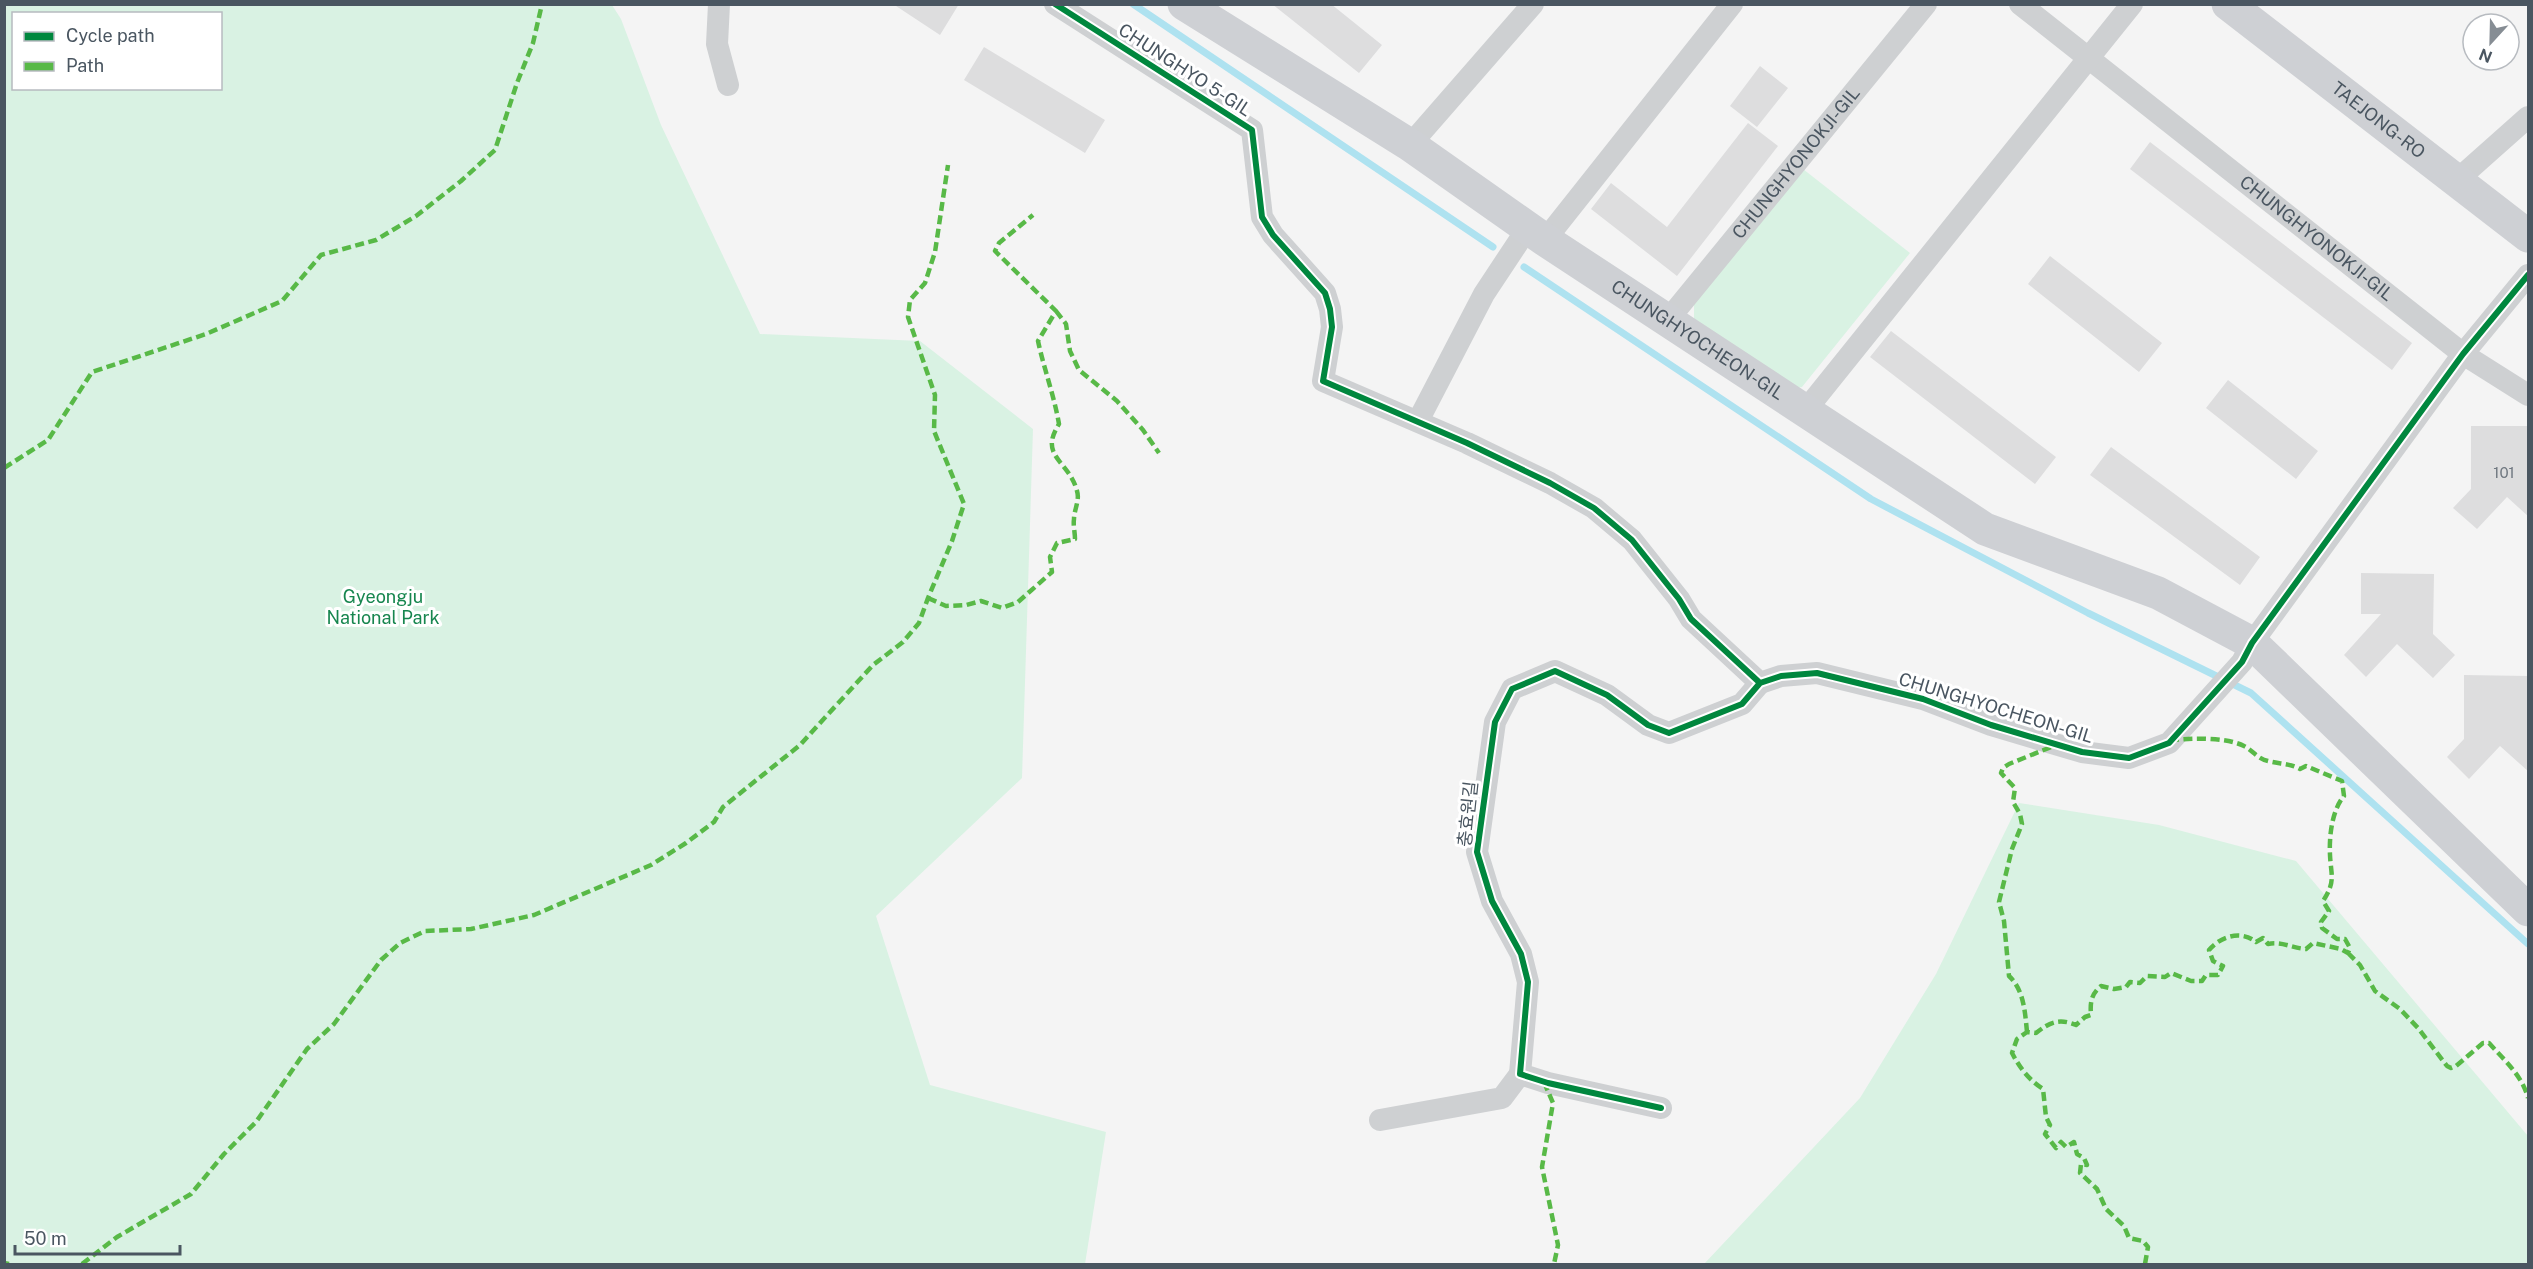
<svg xmlns="http://www.w3.org/2000/svg" width="2533" height="1269" viewBox="0 0 2533 1269" font-family="'Public Sans','Noto Sans KR',sans-serif">
	<style>
		.green { fill: #d9f2e3; fill-rule: evenodd }
		.lines { fill: none; stroke-linecap: round; stroke-linejoin: round }
		.stream { stroke: #aee2f0; stroke-width: 7 }
		.building { fill: #ddddde }
		.street { stroke: #ced0d2; stroke-width: 22 }
		.secondary { stroke: #ced0d4; stroke-width: 33 }
		.quiet { stroke: #58b947; stroke-width: 4.5; stroke-dasharray: 9 4.5; stroke-linecap: butt }
		.cycleway-casing { stroke: #fff; stroke-width: 10 }
		.cycleway { stroke: #00873e; stroke-width: 6 }
		.labels { text-anchor: middle; stroke-width: 6; stroke-linejoin: round; paint-order: stroke }
		.number-label { font-size: 15px; fill: #707881 }
		.street-label { font-size: 18px; fill: #4a5661; stroke: #fff }
		.park-label { font-size: 18px; fill: #17864f; stroke: #fff }
	</style>
	<rect width="100%" height="100%" fill="#f4f4f4"/>
	<path class="green" d="M5 4 612 5 621 19 661 125 760 334 920 341 1033 429 1022 778 876 916 930 1085 1106 1132 1085 1264H5ZM14 14H220V88H14Z
		M1803 169 1910 253 1802 387 1784 390 1694 328V300Z
		M2019 803 2159 825 2296 861 2528 1136V1264H1704L1860 1098 1936 974Z"/>
	<g class="lines">
		<path class="stream" d="M1133 4 1493 247
			M1524 267 1871 499 2088 613 2251 693 2528 944"/>
	</g>
	<path class="building" d="M893 4H959L940 35Z
		M1272 4H1331L1382 45 1359 73Z
		M984 47 1105 120 1085 153 964 80Z
		M1760 66 1788 88 1757 127 1730 106Z
		M1748 123 1778 146 1677 276 1591 209 1611 183 1667 227Z
		M2150 142 2412 343 2392 370 2130 169Z
		M2050 256 2162 343 2139 372 2028 284Z
		M1891 331 2056 457 2035 484 1870 357Z
		M2228 380 2318 451 2296 479 2206 408Z
		M2471 426H2529V517L2507 497 2477 529 2453 508 2471 489Z
		M2111 447 2260 557 2240 585 2090 475Z
		M2361 573 2434 574 2433 634 2455 655 2433 678 2397 644 2366 677 2344 655 2381 614H2361Z
		M2464 675 2529 676V772L2500 746 2469 779 2447 757 2464 739Z"/>
	<g class="lines">
		<g class="street">
			<path d="M719 4 717 44 728 85"/>
			<path d="M1055 4 1252 130 1262 217 1273 235 1325 293 1330 309 1332 327 1323 381 1467 443 1550 483 1594 508 1632 540 1679 599 1691 619 1760 683 1781 676 1817 673 1923 699 1991 725 2082 752 2129 758 2169 743 2242 662 2252 643 2463 354 2528 275"/>
			<path id="s1" d="M2020 4 2463 354 2528 395"/>
			<path d="M1410 145 1533 4"/>
			<path d="M2456 181 2528 117"/>
			<path d="M1545 240 1732 4"/>
			<path id="s2" d="M1667 321 1926 4"/>
			<path d="M1805 411 2132 4"/>
			<path d="M1418 421 1484 294 1527 229"/>
			<path d="M1661 1108 1548 1083 1520 1074 1528 982 1521 954 1492 901 1477 852 1495 722 1512 689 1555 671 1607 695 1648 725 1669 733 1742 704 1760 683"/>
			<path d="M1380 1120 1502 1098 1520 1074"/>
		</g>
		<g class="secondary">
			<path id="s3" d="M1184 4 1410 145 1545 240 1985 529 2158 593 2252 643 2528 910"/>
			<path id="s4" d="M2228 4 2528 236"/>
		</g>
		<path class="quiet" d="M1056 311 1066 324 1070 351 1079 370 1117 401 1143 430 1159 453
			M4 468 48 440 92 372 206 334 282 301 321 255 376 240 416 216 461 181 495 150 517 83 533 43 542 4
			M928 598 946 606 966 605 981 601 1002 608 1018 602 1052 572 1050 557 1057 543 1075 539C1075 532 1073 526 1074 519 1074 510 1080 500 1077 491 1069 460 1038 457 1059 424 1054 395 1044 369 1038 341L1056 311 995 251 999 243 1033 215
			M2348 953 2360 965 2375 991 2400 1009 2418 1028 2447 1066 2451 1068 2456 1066 2483 1043H2489C2504 1060 2522 1075 2528 1098
			M2027 1032C2025 1012 2024 990 2009 976L2004 921 1999 902 2012 849 2022 824 2020 814 2013 802 2015 788 2001 773 2003 768 2009 764 2056 745
			M1544 1082 1553 1103 1542 1167 1558 1245 1554 1264
			M4 1263 9 1264
			M82 1264 117 1237 191 1194 224 1154 256 1122 307 1049 334 1024 381 960 400 943 425 931 471 929 534 915 651 865 686 843 714 822 723 807 800 745 873 665 903 642 919 623 928 598 952 541 964 504 934 431 935 395 908 317 910 300 925 283 935 252 948 165
			M2145 1264 2148 1247 2143 1241 2129 1238 2124 1226 2106 1209 2097 1189 2080 1173 2081 1164 2087 1165 2084 1158 2077 1154 2074 1142 2066 1147 2061 1142 2056 1148 2045 1134 2050 1125 2046 1117 2043 1089C2028 1079 2020 1068 2012 1053L2017 1039 2027 1032 2036 1033C2050 1022 2059 1018 2076 1025L2085 1017 2091 1015C2090 1003 2091 994 2101 986L2114 989 2126 987 2130 982 2140 983 2147 976 2165 977 2171 973 2191 981H2202L2206 975H2218L2223 966 2213 961 2209 950C2221 936 2241 930 2256 942L2263 938 2268 944C2281 941 2292 948 2306 949L2313 943 2341 949 2348 953 2350 948 2345 939H2337L2322 928 2321 922 2329 911 2323 901C2336 881 2331 876 2330 855 2329 836 2332 810 2344 796L2342 781 2306 766 2300 769C2289 763 2279 764 2268 761 2258 759 2252 750 2244 746 2226 737 2192 738 2173 740"/>
		<g class="cycleway-casing">
			<path id="cycleway" d="M1055 4 1252 130 1262 217 1273 235 1325 293 1330 309 1332 327 1323 381 1467 443 1550 483 1594 508 1632 540 1679 599 1691 619 1760 683 1781 676 1817 673 1923 699 1991 725 2082 752 2129 758 2169 743 2242 662 2252 643 2463 354 2528 275
				M1661 1108 1548 1083 1520 1074 1528 982 1521 954 1492 901 1477 852 1495 722 1512 689 1555 671 1607 695 1648 725 1669 733 1742 704 1760 683"/>
		</g>
		<use href="#cycleway" class="cycleway"/>
	</g>
	<g class="labels">
		<g class="number-label">
			<text x="2504" y="478">101</text>
		</g>
		<g class="street-label">
			<text transform="translate(1185 70) rotate(33)" y="6">CHUNGHYO 5-GIL</text>
			<text dy="6" stroke="none"><textPath href="#s4" startOffset="190">TAEJONG-RO</textPath></text>
			<text dy="6" stroke="none"><textPath href="#s2" startOffset="204">CHUNGHYONOKJI-GIL</textPath></text>
			<text dy="6" stroke="none"><textPath href="#s1" startOffset="378">CHUNGHYONOKJI-GIL</textPath></text>
			<text dy="6" stroke="none"><textPath href="#s3" startOffset="614">CHUNGHYOCHEON-GIL</textPath></text>
			<text transform="translate(1996 708) rotate(17)" y="6">CHUNGHYOCHEON-GIL</text>
			<text transform="translate(1468 814) rotate(-84)" y="6">충효원길</text>
		</g>
		<g class="park-label">
			<text x="383" y="603">Gyeongju<tspan x="383" dy="21">National Park</tspan></text>
		</g>
	</g>
	<rect width="2533" height="1269" fill="none" stroke="#4a5661" stroke-width="12"/>
	<rect x="12" y="12" width="210" height="78" fill="#ffffff" stroke="#b7bbc0" stroke-width="1.5"/>
	<rect x="24" y="32" width="30" height="9" fill="#00873e" stroke="#b7bbc0" stroke-width="1.5"/>
	<text x="66" y="42" font-size="18" fill="#4a5661">Cycle path</text>
	<rect x="24" y="62" width="30" height="9" fill="#58b947" stroke="#b7bbc0" stroke-width="1.5"/>
	<text x="66" y="72" font-size="18" fill="#4a5661">Path</text>
	<g transform="translate(2491 42) rotate(202)"><circle r="28" fill="#ffffff" stroke="#b7bbc0" stroke-width="1.5"/>
	<path d="M0-4.5L10 22L0 15L-10 22Z" fill="#868d94"/>
	<text y="-9" font-size="16" font-weight="bold" text-anchor="middle" fill="#4a5661">N</text>
	</g>
	<path d="M15 1245v9h165v-9" fill="none" stroke="#4a5661" stroke-width="3"/>
	<text x="24" y="1245" font-size="18" fill="#4a5661" stroke="#ffffff" stroke-width="4.5" paint-order="stroke">50 m</text>
</svg>
